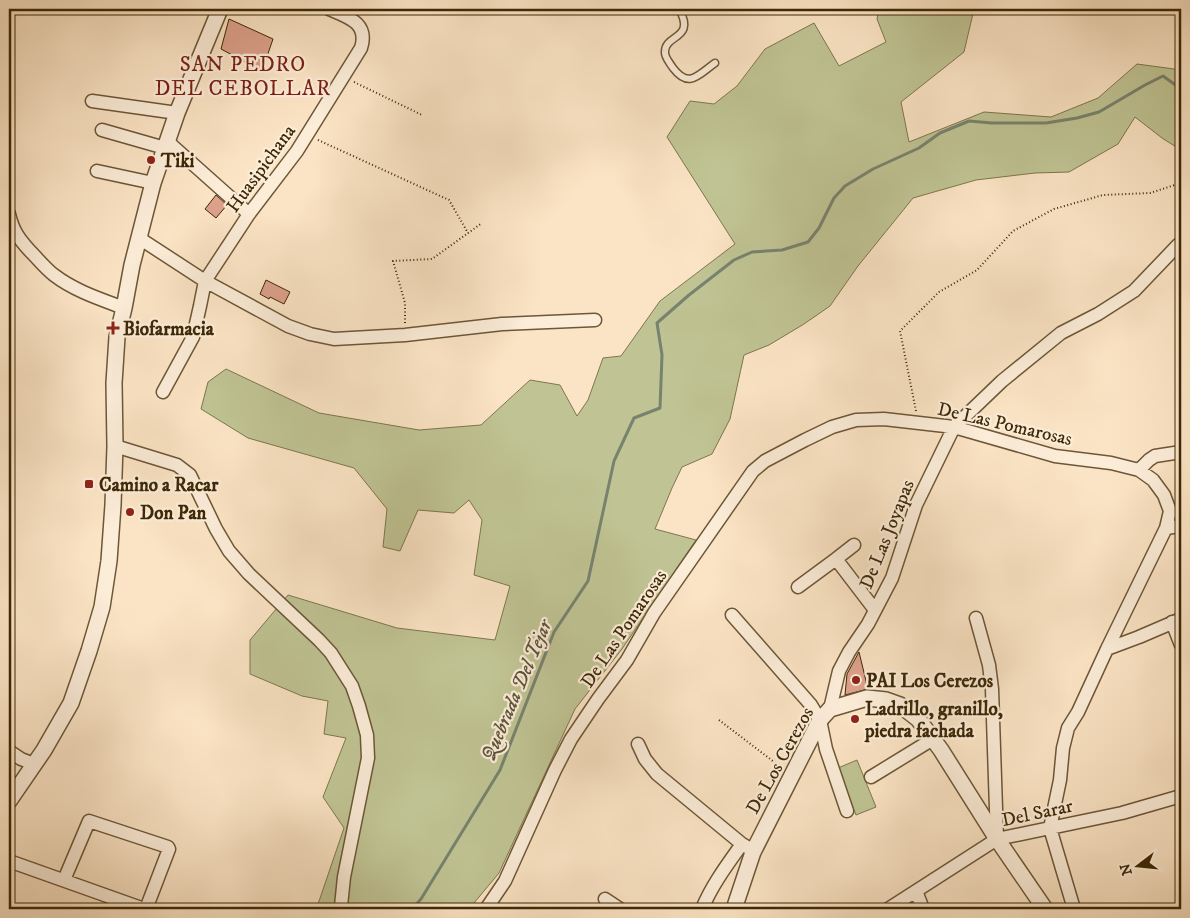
<svg xmlns="http://www.w3.org/2000/svg" width="1190" height="918" viewBox="0 0 1190 918" font-family="'IM FELL DW Pica',serif">
	<style>
		.green { fill: #c0c494; stroke: #7e764d }
		.lines { fill: none; stroke-linecap: round; stroke-linejoin: round }
		.stream { stroke: #78836f; stroke-width: 3 }
		.building { fill: #dda18c; stroke: #3d2806 }
		.service-casing { stroke: #6c5736; stroke-width: 9 }
		.minor-casing { stroke: #6c5736; stroke-width: 15 }
		.tertiary-casing { stroke: #6c5736; stroke-width: 18 }
		.path { stroke: #3d2806; stroke-width: 2; stroke-dasharray: 1 2.5; stroke-linecap: butt }
		.service { stroke: #fcedd9; stroke-width: 6 }
		.minor { stroke: #fcedd9; stroke-width: 12 }
		.tertiary { stroke: #fcedd9; stroke-width: 15 }
		.poi-dot { fill: #8f2418; stroke: #fcedd9; stroke-width: 2 }
		.labels { text-anchor: middle; stroke-width: 4.5; stroke-linejoin: round; paint-order: stroke }
		.poi-label { font-size: 19px; font-weight: bold; fill: #3d2806; stroke: #fcedd9; text-anchor: start }
		.street-label { font-size: 19px; fill: #3d2806; stroke: #fcedd9 }
		.water-label { font-size: 20px; font-style: italic; fill: #5a553b; stroke: #fcedd9 }
		.quarter-label { font-size: 21px; letter-spacing: 1px; fill: #7a1f14; stroke: #fcedd9 }
	</style>
	<rect width="100%" height="100%" fill="#fbe4c5"/>
	<filter id="stains"><feTurbulence type="fractalNoise" baseFrequency=".004" numOctaves="4"/><feColorMatrix values="0 0 0 0 .2 0 0 0 0 .09 0 0 0 0 .02 0 0 0 .5 -.17"/></filter>
	<radialGradient id="worn" r=".72"><stop offset=".6" stop-color="#630" stop-opacity="0"/><stop offset="1" stop-color="#630" stop-opacity=".3"/></radialGradient>
	<path class="green" d="M879 9H974L964 52 901 102 909 142 984 112 1051 117 1098 98 1137 64 1174 69 1181 74V150L1162 138 1135 117 1118 144 1069 172 1035 173 976 180 913 198 858 266 830 306 804 324 769 345 744 355 730 419 712 454 682 467 672 488 655 529 696 540 622 649 575 709 499 873 469 909H317V907L344 828 323 797 346 738 324 734 328 701 302 696 250 674V640L288 595 397 628 495 640 510 586 474 575 482 520 469 500 454 513 418 510 400 551 383 547 387 509 354 468 248 438 201 409 208 382 226 369 319 413 419 430 481 425 530 380 560 385 577 416 588 400 603 358 621 356 660 301 735 244 667 137 690 101 714 104 737 86 765 49 814 23 839 66 886 42 877 19Z
		M857 760 876 807 856 815 838 768Z"/>
	<g class="lines">
		<path class="stream" d="M412 909 421 899 500 770 554 632 588 581 614 461 634 418 660 408 662 355 657 323 689 295 734 260 752 252 782 250 808 242 819 228 834 198 845 186 873 169 919 148 940 133 969 121 992 123H1046L1077 118 1099 112 1145 85 1163 76 1181 89"/>
	</g>
	<path class="building" d="M229 19 273 39 262 71 221 49Z
		M216 195 227 205 216 218 205 209Z
		M266 280 290 292 284 304 270 297 269 299 260 294Z
		M859 652 868 689 845 695 847 674Z"/>
	<g class="lines">
		<g class="service-casing">
			<path id="service" d="M679 9C696 39 666 34 665 51 664 57 670 63 673 68 689 89 698 75 715 63"/>
		</g>
		<g class="minor-casing">
			<path id="minor" d="M92 101 177 113
				M102 130 165 148
				M167 141 249 214
				M97 171 153 183
				M9 214C13 231 19 239 30 251 38 259 45 268 54 275 75 291 100 299 124 308
				M139 238 205 281 288 326 310 334 334 339 405 335 502 324 595 320
				M163 392 193 337 200 306 205 281 249 214 297 151 361 48C369 23 348 17 329 9
				M115 446 177 465 190 475 216 529 229 551 249 574 319 640 331 653 352 686 359 706 367 735 368 758 344 877 341 906 340 909
				M1139 470 1149 460 1155 456 1181 452
				M1166 528 1181 526
				M836 559 875 610
				M798 587 836 559 854 545
				M732 615 811 705 820 720 826 749 847 811
				M976 618 989 665 992 689 997 839
				M1172 622 1181 645
				M1107 649 1139 637 1181 619
				M830 709 839 671 849 652 868 624 892 578 916 505 954 427 1002 381 1061 333 1098 314 1134 291 1178 245
				M638 744 645 759 657 774 742 844
				M9 751 21 759 34 764
				M871 777 933 739
				M9 861 144 909
				M64 880 89 821 168 847 169 849 146 909
				M916 891 923 909
				M605 899 620 909
				M486 909 505 881 555 770 571 739 598 699 627 660 654 613 753 471 765 461 805 440 832 427 856 420 884 419 954 427 1055 456 1111 463 1139 470 1153 480 1164 495 1170 511 1166 528 1107 649 1078 712 1068 728 1063 748 1060 780 1050 828 1074 909
				M702 909C712 885 727 865 742 844L747 847
				M888 909 997 839 1122 813 1181 796"/>
		</g>
		<g class="tertiary-casing">
			<path id="tertiary" d="M9 801 44 750 71 703 89 651 102 607 109 561 113 505 115 446 114 383 117 337 124 308 132 265 153 183 177 113 220 9
				M734 909 753 852 820 720 830 709 867 698 886 700 900 705 918 719 941 750 997 839 1045 909"/>
		</g>
		<path class="path" d="M354 82 422 115
			M318 140 449 200 468 233
			M405 323V303L393 261 432 259 482 223
			M916 411 900 331 939 292 977 270 1013 231 1054 209 1103 195 1150 193 1181 183
			M719 720 782 768"/>
		<use href="#service" class="service"/>
		<use href="#minor" class="minor"/>
		<use href="#tertiary" class="tertiary"/>
	</g>
	<g class="poi-dot">
		<circle cx="151" cy="160" r="5"/>
		<path d="M110.5 320.5h5v5h5v5h-5v5h-5v-5h-5v-5h5z"/>
		<rect x="84" y="479" width="10" height="10" rx="2.5"/>
		<circle cx="130" cy="512" r="5"/>
		<circle cx="856" cy="680" r="5"/>
		<circle cx="855" cy="719" r="5"/>
	</g>
	<g class="labels">
		<g class="poi-label">
			<text x="161" y="167">Tiki</text>
			<text x="123" y="335">Biofarmacia</text>
			<text x="99" y="491">Camino a Racar</text>
			<text x="140" y="519">Don Pan</text>
			<text x="866" y="687">PAI Los Cerezos</text>
			<text x="865" y="715">Ladrillo, granillo,<tspan x="865" dy="22">piedra fachada</tspan></text>
		</g>
		<g class="street-label">
			<text transform="translate(260 168) rotate(-54)" y="7">Huasipichana</text>
			<text transform="translate(1005 423) rotate(13)" y="7">De Las Pomarosas</text>
			<text transform="translate(886 534) rotate(-68)" y="7">De Las Joyapas</text>
			<text transform="translate(623 628) rotate(-56)" y="7">De Las Pomarosas</text>
			<text transform="translate(779 760) rotate(-61)" y="7">De Los Cerezos</text>
			<text transform="translate(1037 812) rotate(-12)" y="7">Del Sarar</text>
		</g>
		<g class="water-label">
			<text transform="translate(516 690) rotate(-67)" y="7">Quebrada Del Tejar</text>
		</g>
		<g class="quarter-label">
			<text x="243" y="71">SAN PEDRO<tspan x="243" dy="24">DEL CEBOLLAR</tspan></text>
		</g>
	</g>
	<rect width="1190" height="918" fill="none" stroke="#fbe4c5" stroke-width="30"/>
	<rect x="10" y="10" width="1170" height="898" fill="none" stroke="#3d2806" stroke-width="2.5"/>
	<rect x="15" y="15" width="1160" height="888" fill="none" stroke="#3d2806"/>
	<g transform="translate(1138 866) rotate(254)" stroke="#fcedd9" stroke-width="4" paint-order="stroke">
	<path d="M0-4L9 19L0 12L-9 19Z" fill="#3d2806"/>
	<text y="-8" font-size="14" font-weight="bold" text-anchor="middle" fill="#3d2806">N</text>
	</g>
	<rect width="100%" height="100%" filter="url(#stains)"/>
	<rect width="100%" height="100%" fill="url(#worn)"/>
</svg>
